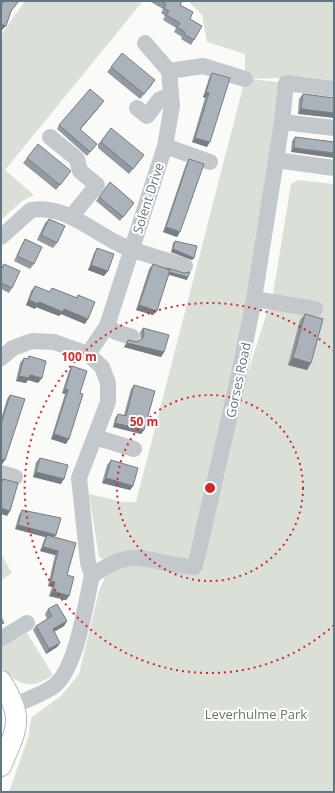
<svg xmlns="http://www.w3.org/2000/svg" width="335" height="793" viewBox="0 0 335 793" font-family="'Open Sans',sans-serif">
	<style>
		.green { fill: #dadfd7 }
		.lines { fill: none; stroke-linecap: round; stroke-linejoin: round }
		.major-casing { stroke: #b5babe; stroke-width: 22 }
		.minor { stroke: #c3c8cc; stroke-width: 16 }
		.major { stroke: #fff; stroke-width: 20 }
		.wall { fill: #929a9f }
		.shaded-wall { fill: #777d82 }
		.building { fill: #aab3b9; stroke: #777d82 }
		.ring { fill: none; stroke: #d62828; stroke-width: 2; stroke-dasharray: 2 4 }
		.labels { text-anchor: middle; stroke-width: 4; stroke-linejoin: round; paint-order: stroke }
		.street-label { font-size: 13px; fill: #657683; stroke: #fff }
		.park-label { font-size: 13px; fill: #687a64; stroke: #fff }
		.centre { fill: #d62828; stroke: #fff; stroke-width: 2 }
		.ring-label { font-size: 12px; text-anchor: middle; font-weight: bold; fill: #d62828; stroke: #fff; stroke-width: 4; stroke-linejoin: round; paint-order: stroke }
	</style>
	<rect width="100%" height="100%" fill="#fafaf8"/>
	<path class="green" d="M25 1H143L5 170 34 195 22 201 1 220V35Z
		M188 1H334V81L305 77 250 79 286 83 250 297 191 563 103 559 99 557 89 494 123 502H136L245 79V54L207 42 202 15Z
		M298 180 334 184V792H9L29 735 30 723 32 717 61 696 79 674 99 591 105 577 126 561 201 574 205 563 202 552 245 381 273 294 291 184Z
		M1 554 12 573 1 580Z
		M27 633 53 675C31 690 19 686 1 667V648Z"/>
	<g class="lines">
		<g class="major-casing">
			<path id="major" d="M1 681C25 719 17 728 1 766"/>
		</g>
		<path class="minor" d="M169 71 203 66 245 79
			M137 108 147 116 159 100 171 95
			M282 122 334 128
			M50 137 77 159 80 171 97 185 71 217
			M165 146 210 162
			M276 160 334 168
			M1 237 31 210C64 204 93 232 121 245 141 254 164 259 185 266
			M254 299 315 309
			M107 326 116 332 132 337
			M88 354 107 326 165 146 172 106 169 71 145 43
			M1 358 13 348 32 341 54 342 88 354 102 367 108 383V402L79 478 88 563 92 576C85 605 77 668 54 686 44 694 27 699 15 705
			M95 437 134 449
			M1 473 15 477
			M92 576C137 543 147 565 195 567L238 379 254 299 282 122 286 83 334 89
			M1 639 27 623"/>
		<use href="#major" class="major"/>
	</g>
	<path class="wall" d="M151 1H182L180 5 190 19 194 40 191 45 181 39 182 37 174 32 176 28 163 20 165 16 161 13 163 9 151 2Z
		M111 67 152 85 140 99 107 72Z
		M212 73 207 147 192 142 205 98 203 97 209 78Z
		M303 94 334 98 298 114 299 99Z
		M101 105 80 130 97 144 87 156 57 129 59 125Z
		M295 137 334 142 291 152 292 141Z
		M102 140 141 159 129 174 98 148V144Z
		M27 158 68 175 56 190 23 163Z
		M189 159 177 237 163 232 186 164Z
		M110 182 134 203 120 221 96 201Z
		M49 219 57 243 53 248 37 240 45 223Z
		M25 239 34 264 30 269 14 261 22 244Z
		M175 241 194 258 192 260 171 252 173 243Z
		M97 248 104 276 88 270 94 253Z
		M4 264 12 288 9 293 1 289V268Z
		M153 264 167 269V268L187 280 169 275 153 315 136 310 149 269Z
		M35 286 49 292 52 288 76 298 78 295 85 324 61 314 59 316 36 307 35 309 26 305 31 291Z
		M305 314 307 370 288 365 300 320Z
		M143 328 164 352 161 357 124 347 125 345 128 340 137 342 141 340 140 332Z
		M29 356 42 378 38 383 28 380 26 383 16 381 20 363 24 358 27 359Z
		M72 366 80 393 66 444 51 439 65 394 62 393 69 371Z
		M134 385 144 430 141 434 113 427 115 418 118 414 124 415 131 389Z
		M10 395 5 460 2 464 1 463V419L7 399Z
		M40 458 61 484 33 477 36 462Z
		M111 460 133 486 130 490 102 483 107 465Z
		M22 510 55 537 67 575 69 596 66 600 49 596 52 587 48 586 55 555 40 551 44 540 45 537 15 529 19 515Z
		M48 609 67 621 64 626 54 632 60 643 57 647 46 654 33 630 36 626 47 619 45 614Z"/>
	<path class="shaded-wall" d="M1 24 6 26 2 30 1 29Z
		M206 92 209 93 205 98 203 97Z
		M104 101 101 105 77 133 80 129Z
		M301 109 334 113V118L298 114Z
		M195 138 210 142 207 147 192 142Z
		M294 148 334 153V158L291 152Z
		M166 227 180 232 177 237 163 232Z
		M173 249 194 258 192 260 171 252Z
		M91 265 108 271 104 276 88 270Z
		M166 271 188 277 187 280 165 273Z
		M29 300 39 302 64 309 88 319 85 324 61 314 59 316 36 307 35 309 26 305Z
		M139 305 157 311 153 315 136 310Z
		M127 343 164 352 161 357 124 347Z
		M293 358 311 363 307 370 288 365Z
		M30 375 42 378 38 383 28 380 26 383 16 381 19 376Z
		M65 389 68 390 65 394 62 393Z
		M115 423 144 430 141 434 113 427Z
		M54 434 69 439 66 444 51 439Z
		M1 459 5 460 2 464 1 463Z
		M36 472 64 479 61 484 33 477Z
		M106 478 133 486 130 490 102 483Z
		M1 508 10 511 7 516 1 514Z
		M18 525 56 535 53 539 47 535 45 537 15 529Z
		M43 547 58 551 55 555 40 551Z
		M51 581 55 582 52 587 48 586Z
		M53 591 69 596 66 600 49 596Z
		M67 621 64 626 50 634 53 629Z
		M60 643 57 647 46 654 49 649Z"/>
	<path class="building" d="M2 1H19L11 11 6 26 1 24V6L3 2Z
		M161 1H182L180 5 193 12 190 19 202 26 194 40 184 34 185 32 177 27 180 23 166 15 169 11 164 8 166 4Z
		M122 53 155 80 144 94 111 67Z
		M212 73 230 78 210 142 195 138 209 93 206 92Z
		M90 89 104 101 80 129 97 144 90 152 59 125Z
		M303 94 334 98V113L301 109Z
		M111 128 144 155 133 169 102 143V140Z
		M295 137 334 142V153L294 148Z
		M38 144 71 171 60 185 27 158Z
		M189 159 204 164 180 232 166 227Z
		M110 182 134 203 123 217 99 197Z
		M49 219 65 226 57 243 41 235Z
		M25 239 42 247 34 264 17 256Z
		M175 241 197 246 194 258 173 249Z
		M97 248 114 254 108 271 91 265Z
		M4 264 20 271 12 288 1 283V270Z
		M153 264 170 270 157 311 139 305Z
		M167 268 184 273 190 272 188 277 169 272 170 270 167 269Z
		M35 286 50 292 52 288 77 298 78 295 95 302 88 319 64 309 63 312 39 302 38 304 29 300Z
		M305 314 323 319 311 363 293 358Z
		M143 328 169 335 164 352 127 343 128 340 137 342 142 339 144 335Z
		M29 356 46 361 42 378 30 375 29 378 19 376 24 358 28 359Z
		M72 366 87 371 80 393 83 394 69 439 54 434 68 390 65 389Z
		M134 385 155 391 144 430 115 423 118 414 126 416Z
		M10 395 25 399 5 460 1 459V424Z
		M40 458 68 465 64 479 36 472Z
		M111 460 138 468 133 486 106 478Z
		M3 479 18 483 10 511 1 508V485Z
		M22 510 61 518 56 535 18 525Z
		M47 535 76 543 67 575 74 577 69 596 53 591 55 582 51 581 58 551 43 547Z
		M57 604 67 621 53 629 60 643 49 649 36 626 52 616 48 609Z
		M1 617 4 623 1 624Z"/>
	<g class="ring">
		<circle cx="210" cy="488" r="93"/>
		<path d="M334 625A185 185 0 1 1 334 351"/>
	</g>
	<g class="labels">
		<g class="street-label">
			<text transform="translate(148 198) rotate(-72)" y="5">Solent Drive</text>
			<text transform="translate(238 380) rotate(-78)" y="5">Gorses Road</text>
		</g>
		<g class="park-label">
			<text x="256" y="719">Leverhulme Park</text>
		</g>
	</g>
	<circle cx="210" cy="488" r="6" class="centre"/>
	<g class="ring-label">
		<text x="79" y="361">100 m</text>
		<text x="144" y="426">50 m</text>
	</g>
	<rect width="335" height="793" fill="none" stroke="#657683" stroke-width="4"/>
</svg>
